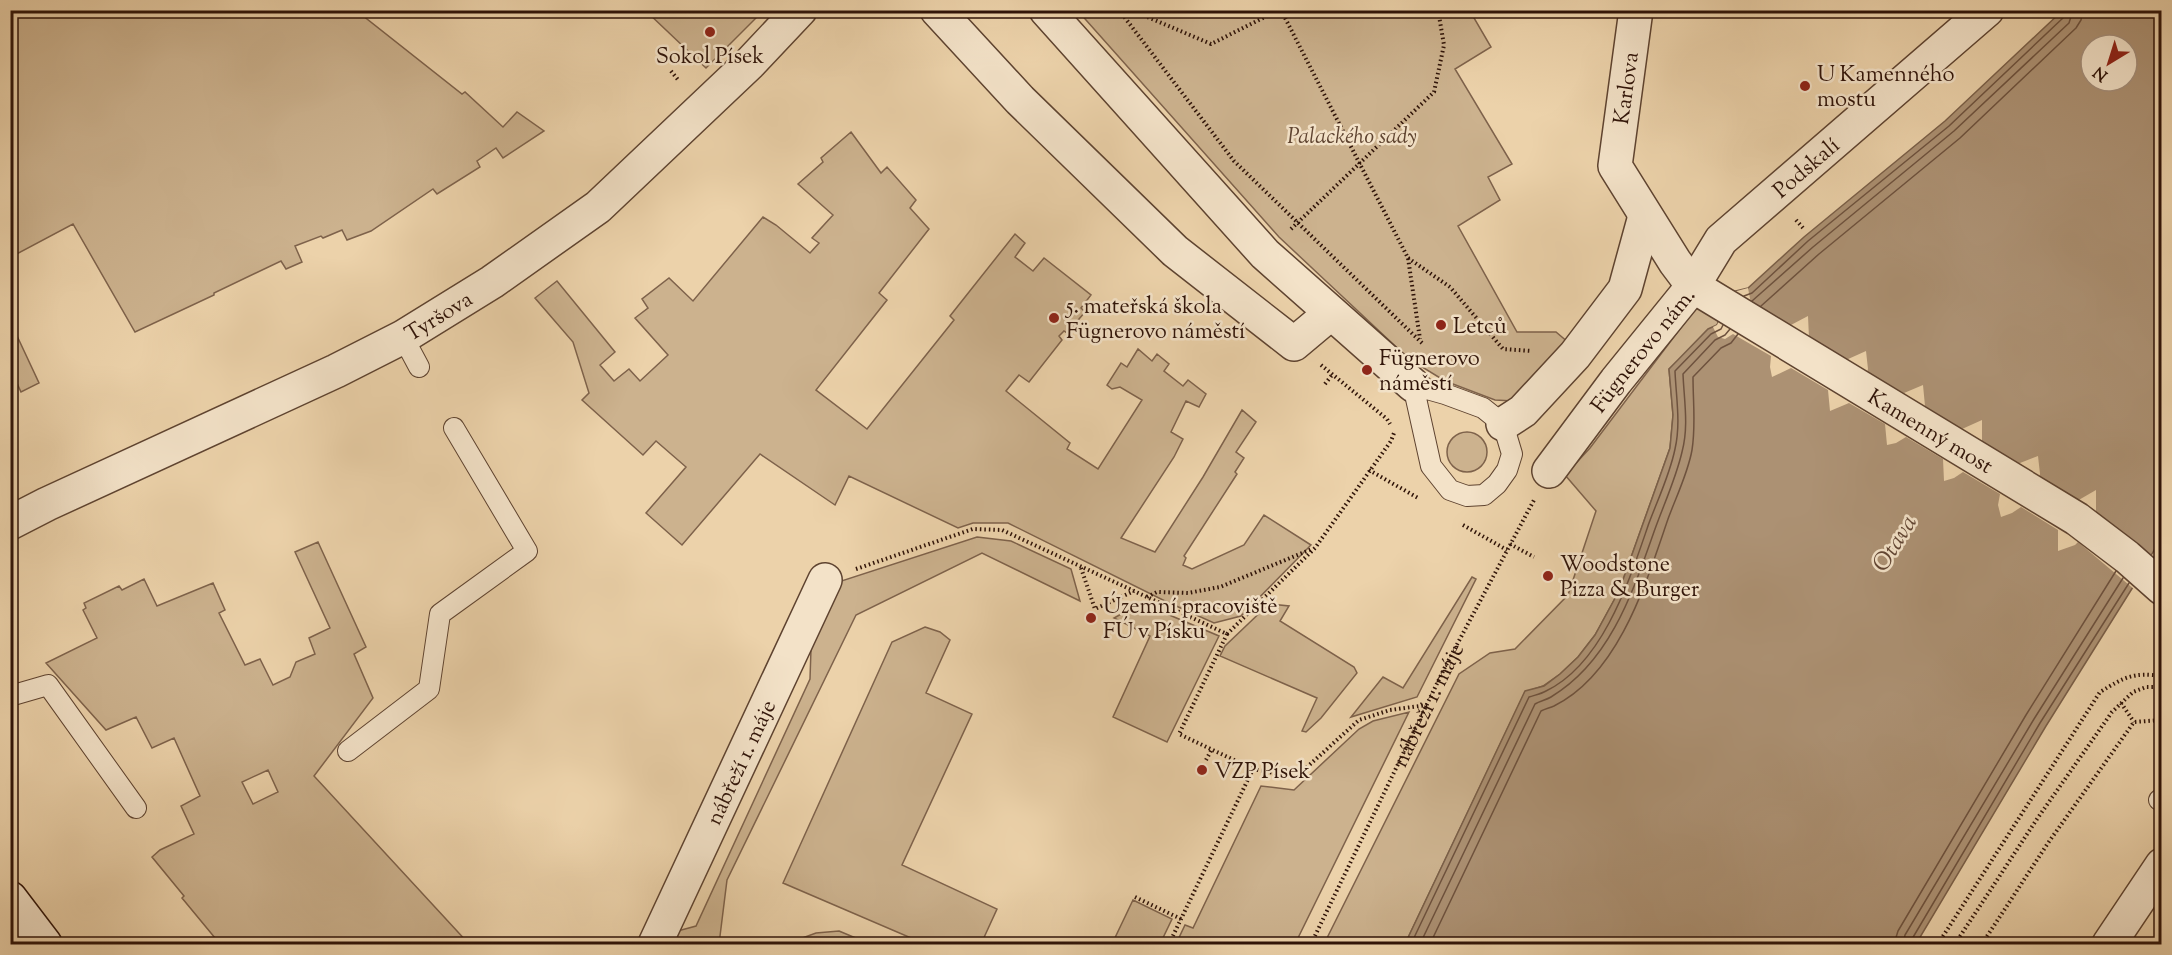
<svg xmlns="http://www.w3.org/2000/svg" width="2172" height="955" viewBox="0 0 2172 955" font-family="'Sorts Mill Goudy',serif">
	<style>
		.green { fill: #ccb28e; stroke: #7e624b; stroke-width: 1.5; fill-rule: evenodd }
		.water { fill: #ac9173; stroke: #7a5f48; stroke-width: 1.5; fill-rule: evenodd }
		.pier { fill: #ecd2aa }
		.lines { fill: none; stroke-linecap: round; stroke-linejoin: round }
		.shore { stroke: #6e523e; stroke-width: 1.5 }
		.lane-casing { stroke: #5e4330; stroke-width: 22 }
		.street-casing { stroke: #5e4330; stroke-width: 36 }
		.secondary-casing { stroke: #2f1308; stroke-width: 36 }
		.path { stroke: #2f1308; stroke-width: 4; stroke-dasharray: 1.5 3; stroke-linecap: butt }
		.lane { stroke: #f3e2c8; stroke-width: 20 }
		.street { stroke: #f3e2c8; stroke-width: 33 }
		.secondary { stroke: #f3e2c8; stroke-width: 33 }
		.poi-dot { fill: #8f2418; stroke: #f3e2c8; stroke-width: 2 }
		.labels { text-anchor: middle; stroke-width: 5; stroke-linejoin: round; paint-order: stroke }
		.poi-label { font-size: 22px; fill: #2f1308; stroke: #f3e2c8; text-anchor: start }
		.street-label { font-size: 22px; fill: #2f1308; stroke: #f3e2c8 }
		.park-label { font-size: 22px; font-style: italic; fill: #5e4330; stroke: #f3e2c8 }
		.water-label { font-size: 24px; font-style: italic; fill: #614533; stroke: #f3e2c8 }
	</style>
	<rect width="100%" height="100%" fill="#ecd2aa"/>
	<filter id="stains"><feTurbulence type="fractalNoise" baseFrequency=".00333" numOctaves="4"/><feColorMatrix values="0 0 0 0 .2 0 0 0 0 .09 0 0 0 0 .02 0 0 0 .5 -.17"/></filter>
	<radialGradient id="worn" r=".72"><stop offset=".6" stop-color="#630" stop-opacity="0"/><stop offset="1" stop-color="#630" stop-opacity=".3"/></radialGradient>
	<path class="green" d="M10 11H368L362 15 462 94 465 92 503 127 517 112 544 131 503 158 496 148 477 161 480 167 437 194 433 189 371 231 347 240 342 230 323 238 321 236 295 246 302 262 286 269 281 261 214 293V295L135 332 73 224 11 257Z
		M646 11H763L706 68Z
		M1078 11H1470L1491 47 1455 69 1512 164 1488 177 1500 200 1458 226 1517 332H1556L1569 343 1514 401 1495 400 1445 381 1409 359 1279 237Z
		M851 132 881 173 887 167 916 200 910 208 929 229 879 293 887 300 816 390 867 429 954 320 950 316 1015 234 1025 243 1015 257 1033 271 1044 258 1091 295 1081 308 1085 312 1067 333 1064 331 1059 336 1062 340 1029 382 1019 375 1006 391 1070 443 1067 449 1098 469 1142 400 1120 387 1112 389 1107 385 1121 363 1127 367 1138 349 1152 361 1157 354 1169 364 1164 371 1183 386 1188 380 1206 394 1199 407 1186 401 1171 432 1183 439 1174 457 1121 538 1155 552 1203 477 1242 410 1256 422 1236 452 1244 458 1235 472 1237 474 1184 556 1186 558 1183 565 1192 569 1244 545 1264 515 1311 545 1241 616 1214 623 1165 601 1008 523H973L958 528 849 476 835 505 760 454 682 545 646 513 686 467 656 441 643 455 582 400 589 393 573 342 535 298 557 281 615 352 600 365 614 381 629 369 640 381 668 355 635 318 648 308 642 299 669 278 693 301 763 217 776 225 810 253 819 243 812 238 833 215 798 184 823 162 821 158Z
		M1698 305 1720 318 1717 325 1669 369 1673 415 1670 448 1619 591 1595 635 1578 657 1560 674 1543 686 1525 692 1405 944H1324L1459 674 1490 653 1515 649 1568 595 1596 511 1565 475 1590 448Z
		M11 323 39 383 21 392 11 370Z
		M1447 452a20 20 0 1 1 40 0a20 20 0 1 1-40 0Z
		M977 537 1011 541 1071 569 1080 601 982 553 856 615 727 880 719 944H668L670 933 696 926 810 679 812 619 832 584Z
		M318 542 366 647 354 654 373 698 314 776 469 944H282L280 942 277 944H220L182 898 184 896 152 857 160 850 194 834 181 806 200 796 174 738 152 748 136 717 106 730 46 663 97 638 83 610 86 608 84 603 119 586 122 590 144 579 157 606 213 583 225 610 219 613 245 665 260 659 273 685 290 677 296 662 315 654 309 638 330 628 295 552ZM268 770 278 792 253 804 242 782Z
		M1472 577 1476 579 1417 697 1351 717 1383 677 1403 688Z
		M1141 603 1219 636 1167 742 1113 717 1150 636 1114 618Z
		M1269 604 1289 606 1280 621 1354 667 1357 673 1321 718 1306 732 1302 731 1317 698 1220 656 1225 646Z
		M925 627 940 632 950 640 926 693 972 714 902 865 997 909 981 944H925L783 883 892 642Z
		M1409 712 1295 944H1176L1185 925 1193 928 1261 786 1294 790 1359 729 1373 721Z
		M1133 900 1172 919 1160 944H1112Z
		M839 931 870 944H786L816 933Z"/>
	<path class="water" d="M2062 11H2161V538L2133 587 2046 726 1916 944H1405L1525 691 1544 686 1560 674 1578 657 1595 635 1619 591 1670 448 1673 415 1669 369 1708 329 1717 325 1732 292 1748 288 1804 237 1945 121ZM2091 45H2127V81H2091Z"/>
	<path class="pier" d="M1748 288 1751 304 1789 326 1808 316 1809 338 1846 360 1866 351 1868 369 1867 372 1904 393 1923 385 1925 406 1962 429 1982 420V442L2019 465 2020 463 2038 456 2040 474 2039 478 2077 501 2096 490V513L2154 557 2135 590 2078 542 2075 545 2058 551V530L2021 507 2012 513 2001 517 1998 505 2000 494 1963 472 1954 478 1944 481 1943 459 1906 437 1896 443 1887 445 1885 424 1849 403 1830 411 1828 390 1791 368 1772 377 1770 367 1771 356 1733 334 1725 339 1718 337 1713 327 1717 325 1733 292Z"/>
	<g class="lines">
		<path class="shore" d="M1744 296 1752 293 1808 241 1949 126 2064 17 2066 10
			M1752 301 1813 247 1954 131 2069 23 2073 10
			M1761 306 1819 254 1960 138 2076 28 2081 20 2083 10
			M1411 944 1529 697C1535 695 1541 694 1546 691 1604 663 1630 578 1649 523 1658 499 1670 474 1675 449 1681 423 1676 397 1675 371L1711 334 1721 329 1723 325
			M1420 944 1535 704C1540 701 1546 700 1551 697 1611 661 1633 591 1655 529 1664 504 1676 478 1682 452 1689 426 1684 400 1683 374L1715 340 1725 335 1730 329
			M1430 944 1541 711C1545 709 1549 708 1554 706 1619 674 1646 583 1668 519 1676 497 1688 473 1692 450 1696 425 1693 403 1693 377L1721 348 1731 343 1738 334
			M1894 944 1898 931 2026 715 2116 571
			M1903 944 1905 935 2034 719 2123 578
			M1911 944 1912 939 2040 723 2129 583"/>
		<g class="lane-casing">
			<path id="lane" d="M403 337 419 367
				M1413 385 1445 394 1483 408 1503 424 1512 454 1507 470 1497 484 1484 495 1467 496 1450 490 1431 466Z
				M10 696 48 685 136 808
				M348 751 429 689 440 614 527 551 454 428
				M2159 800 2162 798"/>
		</g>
		<g class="street-casing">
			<g id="street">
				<path d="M937 10 1020 100 1175 251 1294 344 1331 313"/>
				<path d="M1046 10 1265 254 1413 385"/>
				<path id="s2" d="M1636 10 1615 166 1675 262 1693 286 2077 519 2127 557 2162 588"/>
				<path d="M1503 424 1523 411 1575 355 1625 289 1645 216"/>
				<path id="s3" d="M1549 471 1616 381 1693 286 1721 240 1987 10"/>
				<path id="s4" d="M10 523 47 504 336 371 403 337 492 282 598 207 750 63 800 10"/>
				<path id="s5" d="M655 944 825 580"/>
				<path d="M2109 944 2162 865"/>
			</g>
		</g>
		<g class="secondary-casing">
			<path id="secondary" d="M10 898 45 944"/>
		</g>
		<g class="path">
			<path d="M1119 10 1234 161 1422 343"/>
			<path d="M1131 10 1211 44 1279 10"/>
			<path d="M1281 10 1408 258 1420 339"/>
			<path d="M671 71 679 81"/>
			<path d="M1796 220 1804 229"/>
			<path d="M1291 229 1434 92 1444 45 1438 10"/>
			<path d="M1408 258 1450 287 1503 349 1532 351"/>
			<path d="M1321 365 1387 419 1390 424"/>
			<path d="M1325 384 1332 375"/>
			<path d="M10 393 12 396"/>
			<path d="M1369 470 1418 498"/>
			<path d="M1463 525 1507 550"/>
			<path d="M1510 544 1534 557"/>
			<path d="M1081 568 1095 609 1134 591"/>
			<path d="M856 569 973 529 1002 530 1227 634 1179 734 1253 769"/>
			<path d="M1147 597 1157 592 1188 593 1220 587 1312 549"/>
			<path d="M1227 634 1315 548 1391 441 1394 433"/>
			<path d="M2121 703 2134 722"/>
			<path d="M1206 760 1212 749"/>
			<path d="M1135 897 1181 919"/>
			<path d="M1169 944 1253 769 1296 777 1359 720 1390 710 1427 705"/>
			<path id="s1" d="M1311 944 1445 667 1534 500"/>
			<path d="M1938 944 2100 692C2125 677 2133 672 2162 676"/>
			<path d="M1955 944 2037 819 2112 712 2133 692 2146 687H2162"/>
			<path d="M1982 944 2048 843 2134 722 2162 720"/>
		</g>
		<use href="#lane" class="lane"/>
		<use href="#street" class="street"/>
		<use href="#secondary" class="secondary"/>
	</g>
	<g class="poi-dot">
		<circle cx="710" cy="32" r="6"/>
		<circle cx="1805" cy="86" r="6"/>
		<circle cx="1054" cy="318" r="6"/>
		<circle cx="1441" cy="325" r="6"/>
		<circle cx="1367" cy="370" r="6"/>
		<circle cx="1548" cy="576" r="6"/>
		<circle cx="1091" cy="618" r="6"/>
		<circle cx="1202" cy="770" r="6"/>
	</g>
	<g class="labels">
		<g class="poi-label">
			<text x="710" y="63" text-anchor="middle">Sokol Písek</text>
			<text x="1817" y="81">U Kamenného<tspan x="1817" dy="25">mostu</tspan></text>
			<text x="1066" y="313">5. mateřská škola<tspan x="1066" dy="25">Fügnerovo náměstí</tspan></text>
			<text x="1453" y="333">Letců</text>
			<text x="1379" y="365">Fügnerovo<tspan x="1379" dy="25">náměstí</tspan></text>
			<text x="1560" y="571">Woodstone<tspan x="1560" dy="25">Pizza &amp; Burger</tspan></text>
			<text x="1103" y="613">Územní pracoviště<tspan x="1103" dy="25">FÚ v Písku</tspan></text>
			<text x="1214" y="778">VZP Písek</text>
		</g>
		<g class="street-label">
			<text transform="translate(1625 88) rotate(-82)" y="8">Karlova</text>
			<text dy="8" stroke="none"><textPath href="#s3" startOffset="400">Podskalí</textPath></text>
			<text dy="8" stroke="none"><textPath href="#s4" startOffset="476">Tyršova</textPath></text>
			<text dy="8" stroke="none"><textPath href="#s3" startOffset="153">Fügnerovo nám.</textPath></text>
			<text dy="8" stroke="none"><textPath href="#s2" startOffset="579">Kamenný most</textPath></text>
			<text dy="8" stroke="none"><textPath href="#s1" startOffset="266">nábřeží 1. máje</textPath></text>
			<text dy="8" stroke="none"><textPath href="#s5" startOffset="201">nábřeží 1. máje</textPath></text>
		</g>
		<g class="park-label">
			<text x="1352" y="143">Palackého sady</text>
		</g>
		<g class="water-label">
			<text transform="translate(1894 543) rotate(-58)" y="8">Otava</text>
		</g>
	</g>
	<rect width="2172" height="955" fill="none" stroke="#ecd2aa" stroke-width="36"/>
	<rect x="12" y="12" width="2148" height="931" fill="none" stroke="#2f1308" stroke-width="3"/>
	<rect x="18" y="18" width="2136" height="919" fill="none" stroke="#2f1308" stroke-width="1.5"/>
	<g transform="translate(2109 63) rotate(218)"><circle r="28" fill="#f3e2c8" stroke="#a58f7b" stroke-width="1.5"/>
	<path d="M0-4.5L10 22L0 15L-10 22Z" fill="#8f2418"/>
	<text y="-9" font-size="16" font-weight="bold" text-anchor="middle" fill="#2f1308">N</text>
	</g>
	<rect width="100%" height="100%" filter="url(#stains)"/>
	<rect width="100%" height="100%" fill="url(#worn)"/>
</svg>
